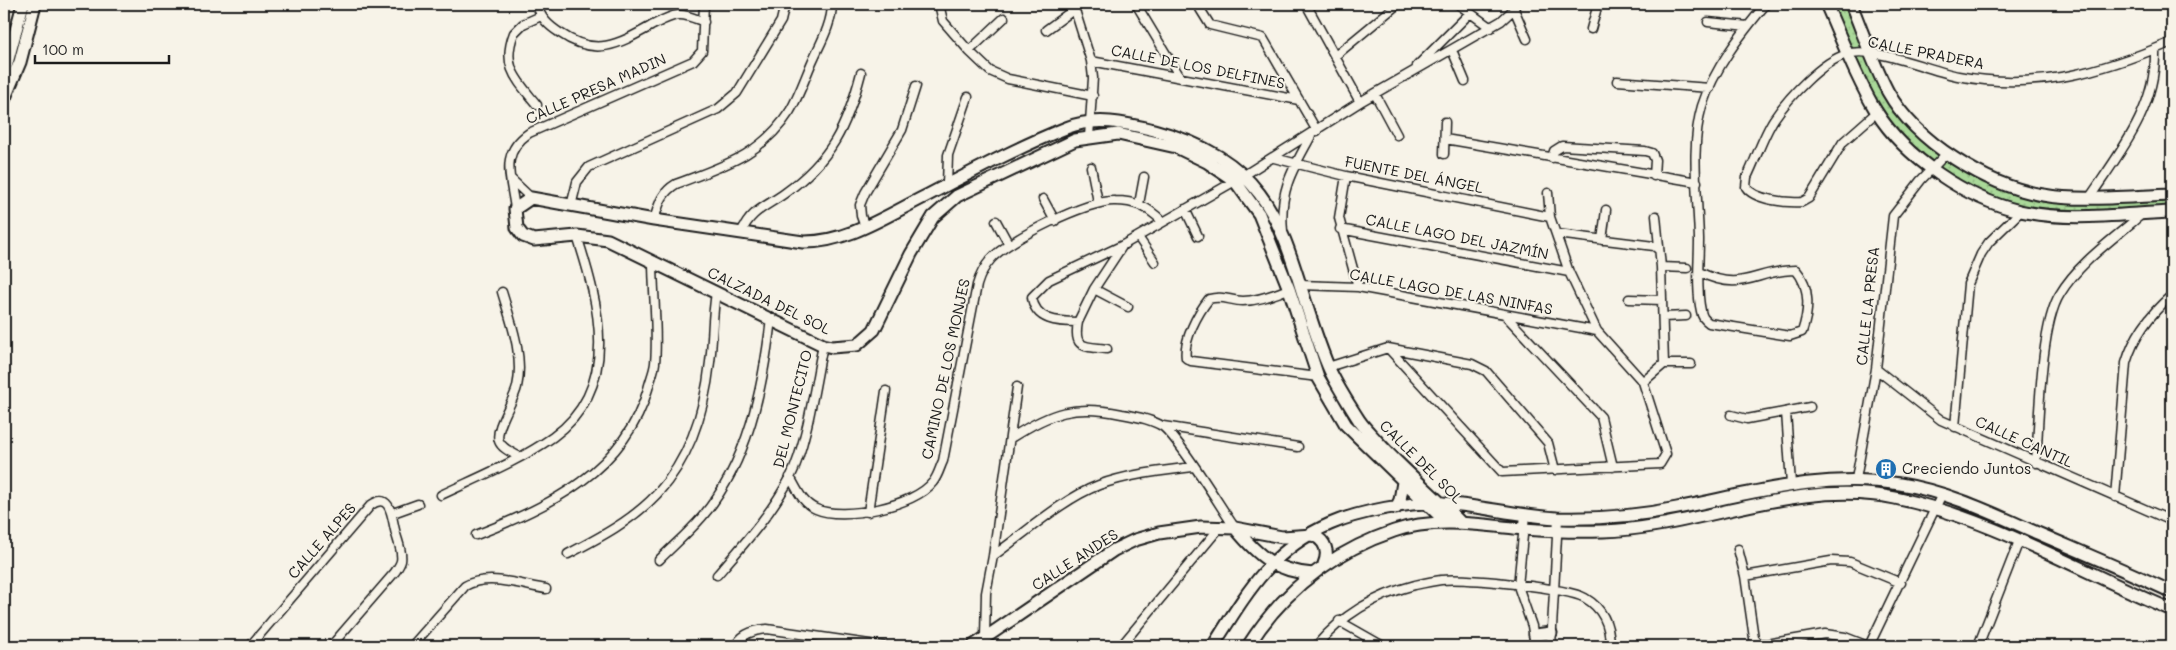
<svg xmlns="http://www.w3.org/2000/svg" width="2176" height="650" viewBox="0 0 2176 650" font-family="Mali,sans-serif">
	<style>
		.grass { fill: url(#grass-dots); stroke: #637a5a }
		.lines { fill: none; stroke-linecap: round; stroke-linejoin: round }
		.street-casing { stroke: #1c1c1c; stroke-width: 11 }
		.secondary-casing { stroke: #1c1c1c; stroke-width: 15 }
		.street { stroke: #f7f3e8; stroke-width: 8 }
		.secondary { stroke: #f7f3e8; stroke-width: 11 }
		.labels { text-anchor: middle; stroke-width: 4; stroke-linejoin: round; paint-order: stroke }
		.street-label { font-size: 15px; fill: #1c1c1c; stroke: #f7f3e8 }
		.poi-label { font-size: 15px; fill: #1c1c1c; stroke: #f7f3e8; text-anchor: start }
	</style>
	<defs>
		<pattern id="grass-dots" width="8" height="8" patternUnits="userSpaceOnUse" patternTransform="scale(1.25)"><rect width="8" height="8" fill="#aad999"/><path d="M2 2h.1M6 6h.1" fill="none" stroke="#92ba83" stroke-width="1.8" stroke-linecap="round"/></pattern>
	</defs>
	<rect width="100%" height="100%" fill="#f7f3e8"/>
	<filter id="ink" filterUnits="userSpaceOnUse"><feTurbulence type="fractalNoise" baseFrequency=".02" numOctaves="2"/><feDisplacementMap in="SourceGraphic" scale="10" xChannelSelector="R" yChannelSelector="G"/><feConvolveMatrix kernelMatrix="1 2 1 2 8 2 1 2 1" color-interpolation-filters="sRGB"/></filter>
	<g filter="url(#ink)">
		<path class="grass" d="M1826 4H1851L1888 92 1946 154 2042 195 2172 197V210L2142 214 2021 211 1932 169 1877 112Z"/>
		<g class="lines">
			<g class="street-casing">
				<path id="street" d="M537 4C540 18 549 26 560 33 596 58 619 44 653 25 661 21 669 16 678 15 687 14 696 19 704 22
					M939 4 943 21 969 51 990 71 1008 79 1093 96
					M1073 4 1091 61 1093 78 1089 137
					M1136 4 1180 77
					M1197 4 1210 25 1263 38 1317 131
					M1306 4 1360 102
					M1458 4 1491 28
					M1514 9 1527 39
					M1708 22 1748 26
					M1591 29 1598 4
					M1046 30 1076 8
					M1452 50 1465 81
					M969 51 1004 18
					M1335 56 1398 4
					M1091 61 1299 100
					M1417 66 1470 13
					M1617 81 1710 88
					M1375 94 1397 135
					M537 105C517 80 501 67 514 33L523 24 541 16
					M1877 112 1843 142 1809 198 1802 202C1787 203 1754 200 1746 187L1747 177C1756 159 1763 136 1774 119 1789 97 1821 62 1847 54 1872 45 1931 71 1958 76 2036 91 2101 72 2172 42
					M1445 139 1697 182
					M1444 154 1445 122
					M1274 158 1346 176 1550 217
					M1552 158 1554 151 1562 146 1645 151 1652 153 1655 160 1654 176
					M1091 167 1098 202
					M1346 176 1339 218 1358 287
					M511 179 531 198
					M947 185 948 155 968 97
					M2090 197C2121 151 2157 107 2155 49
					M1043 199 1055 221
					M1139 204 1144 177
					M571 206 577 182 589 167 718 109 737 93 781 21 785 4
					M515 209C511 177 499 154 529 133L693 61 702 51 704 4
					M1185 209 1198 236
					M654 220C659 204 661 193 676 184 723 166 761 156 790 111 799 96 805 78 812 62 820 44 832 24 832 4
					M996 221 1008 243
					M865 227 861 216 860 205 865 193 902 130 916 86
					M1340 229 1569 272
					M1283 231C1279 191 1292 170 1311 136
					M741 233C751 210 766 207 785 193 831 160 847 127 861 73
					M1557 234 1654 246 1658 249
					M1138 237 1155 262
					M1602 240 1606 210
					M1123 245 1094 289 1078 322C1058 322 1035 321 1032 297L1049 280 1123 245 1235 181 1360 102 1501 21 1514 9 1516 4
					M1661 267 1687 268
					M1699 272C1744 294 1754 270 1796 270 1811 287 1809 312 1802 332L1790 336 1709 323C1704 319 1702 317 1701 311 1696 289 1699 262 1699 239 1698 198 1690 145 1702 106 1714 68 1741 34 1766 4
					M1300 285 1358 287 1597 331
					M1094 289 1128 307
					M1289 289C1274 294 1259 301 1243 301 1230 301 1223 295 1209 299 1198 313 1183 340 1186 358L1191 361 1318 377
					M502 292C511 322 524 356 517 387 514 401 494 429 499 441 502 449 513 453 520 457
					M1629 299 1662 300
					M1505 315 1601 417 1613 467
					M1663 317 1686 316
					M1078 322C1073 349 1084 346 1107 349
					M1388 348 1502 472 1660 464 1666 454 1643 382 1597 331 1569 272 1550 217 1548 193
					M1664 364H1691
					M1328 367 1388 348 1472 364 1486 371 1548 443 1555 470
					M1876 369 1941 420 2172 521
					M1643 382 1664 364 1661 267 1656 216
					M1786 412 1791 484
					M1731 415 1747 419 1810 407
					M1163 426 1298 447
					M1955 427 1968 284 1981 254 1989 242 2021 211
					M1011 438C1051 412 1075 404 1122 414 1134 416 1151 419 1162 426 1178 436 1221 508 1235 528
					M2036 463C2039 423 2040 325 2060 294 2079 262 2115 238 2142 214
					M790 477C797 489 802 503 816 509 843 521 915 506 933 482 938 476 940 467 943 461L977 285C980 275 984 267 991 259 1009 239 1088 200 1115 201 1135 201 1148 207 1162 221
					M1856 479 1876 369 1893 216 1921 180 1946 154
					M441 495C479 477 519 461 553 437 622 387 599 304 577 236
					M2115 497 2126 363C2134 336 2151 313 2172 295
					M868 512 886 391
					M393 513 418 504
					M1525 515 1518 586 1532 626 1535 646
					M476 535C549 507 625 470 648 389 650 380 654 372 655 363 658 332 653 292 653 261
					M1738 549 1745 576 1754 638 1758 643 1766 644 1825 634 1845 637 1868 646
					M568 554C599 538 633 520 657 494 690 458 705 409 710 362 713 339 712 316 716 293
					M993 556C1024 534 1064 498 1099 485 1129 474 1161 471 1193 467
					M659 560C673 546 689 532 702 517 748 463 763 388 771 319
					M717 575C744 544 771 514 790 478 807 444 815 383 823 345
					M1745 576 1831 561 1850 562 1901 583
					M1339 621 1383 646
					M985 637 986 593 993 556 1017 387
					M250 646 371 505C391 491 392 519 395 530 397 540 403 551 401 561 400 565 397 569 395 572L331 646
					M412 646 465 586C488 573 521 585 546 589
					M736 646C741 634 755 630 767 629L883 646
					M1121 646 1221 526
					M1316 646C1342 615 1376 595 1415 585 1424 583 1433 581 1441 580 1466 578 1565 587 1585 598 1604 609 1610 626 1610 646
					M1551 646 1558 518
					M1869 646 1942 494
					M1978 646 2019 541"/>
			</g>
			<g class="secondary-casing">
				<path id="secondary" d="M1826 4C1842 40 1856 78 1876 111 1905 158 1967 199 2020 211 2069 222 2123 214 2172 212
					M1851 4C1863 33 1873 64 1888 92 1916 142 1987 186 2043 195 2081 202 2133 196 2172 195
					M4 74 23 4
					M4 100 20 62 35 4
					M1396 508 1400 500 1403 482
					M1447 523 1346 425 1318 377 1289 289 1259 214 1235 181 1207 162 1176 147 1118 134 1075 140 957 196 933 217 911 254 874 330 857 345 832 347 823 345 608 240 577 236 534 240 523 236 517 228 515 209 531 198 654 220 803 242C846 243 886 216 924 197 970 173 1018 147 1066 128 1095 116 1126 123 1154 130 1293 167 1282 255 1328 366 1335 383 1347 401 1357 417 1362 426 1370 433 1377 441 1403 470 1434 495 1461 523
					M1235 528C1258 556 1275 571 1313 574
					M1535 635 1551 633
					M973 646 1114 550 1135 540 1159 533 1201 527 1235 528 1282 537 1313 535C1326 541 1329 552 1324 564
					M1213 646C1246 594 1270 550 1330 524 1357 512 1413 501 1443 503 1481 506 1519 516 1557 518 1597 519 1638 516 1677 508 1753 493 1821 472 1900 484 1950 492 1996 515 2042 535 2086 554 2129 572 2172 592
					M1248 646C1283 591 1332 552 1394 531 1435 517 1481 525 1523 529 1550 531 1576 532 1603 531 1700 528 1796 478 1895 498 1992 518 2081 572 2172 610"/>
			</g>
			<use href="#street" class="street"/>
			<use href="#secondary" class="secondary"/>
		</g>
	</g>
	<defs>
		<g id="building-disc" transform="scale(1.125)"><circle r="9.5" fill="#1f6fb2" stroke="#f7f3e8"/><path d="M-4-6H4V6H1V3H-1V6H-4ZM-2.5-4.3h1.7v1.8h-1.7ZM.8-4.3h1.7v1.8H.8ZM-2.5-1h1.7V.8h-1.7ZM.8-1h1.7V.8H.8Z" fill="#fff"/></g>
	</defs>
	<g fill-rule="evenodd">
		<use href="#building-disc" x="1886" y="469"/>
	</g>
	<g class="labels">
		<g class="street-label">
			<text transform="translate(1926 53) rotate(11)" y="5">CALLE PRADERA</text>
			<text transform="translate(1198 67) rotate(11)" y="5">CALLE DE LOS DELFINES</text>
			<text transform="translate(596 89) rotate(-24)" y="5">CALLE PRESA MADIN</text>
			<text transform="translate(1414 175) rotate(11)" y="5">FUENTE DEL ÁNGEL</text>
			<text transform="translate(1457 237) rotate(11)" y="5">CALLE LAGO DEL JAZMÍN</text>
			<text transform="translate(1451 292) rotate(10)" y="5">CALLE LAGO DE LAS NINFAS</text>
			<text transform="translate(769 301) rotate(26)" y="5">CALZADA DEL SOL</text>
			<text transform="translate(1868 306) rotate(-84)" y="5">CALLE LA PRESA</text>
			<text transform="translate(946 369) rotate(-78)" y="5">CAMINO DE LOS MONJES</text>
			<text transform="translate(793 409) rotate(-76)" y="5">DEL MONTECITO</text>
			<text transform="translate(2024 442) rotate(24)" y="5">CALLE CANTIL</text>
			<text transform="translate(1421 462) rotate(45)" y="5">CALLE DEL SOL</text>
			<text transform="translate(322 541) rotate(-49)" y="5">CALLE ALPES</text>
			<text transform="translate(1075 560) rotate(-33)" y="5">CALLE ANDES</text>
		</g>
		<g class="poi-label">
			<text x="1902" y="474">Creciendo Juntos</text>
		</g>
	</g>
	<rect width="2176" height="650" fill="none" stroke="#f7f3e8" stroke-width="20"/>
	<rect x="10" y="10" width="2156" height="630" fill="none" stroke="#1c1c1c" stroke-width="2" filter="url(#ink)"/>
	<path d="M35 55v8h134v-8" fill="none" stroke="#1c1c1c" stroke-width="2.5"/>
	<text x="42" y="55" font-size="15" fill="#1c1c1c" stroke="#f7f3e8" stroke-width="4" paint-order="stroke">100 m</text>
</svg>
